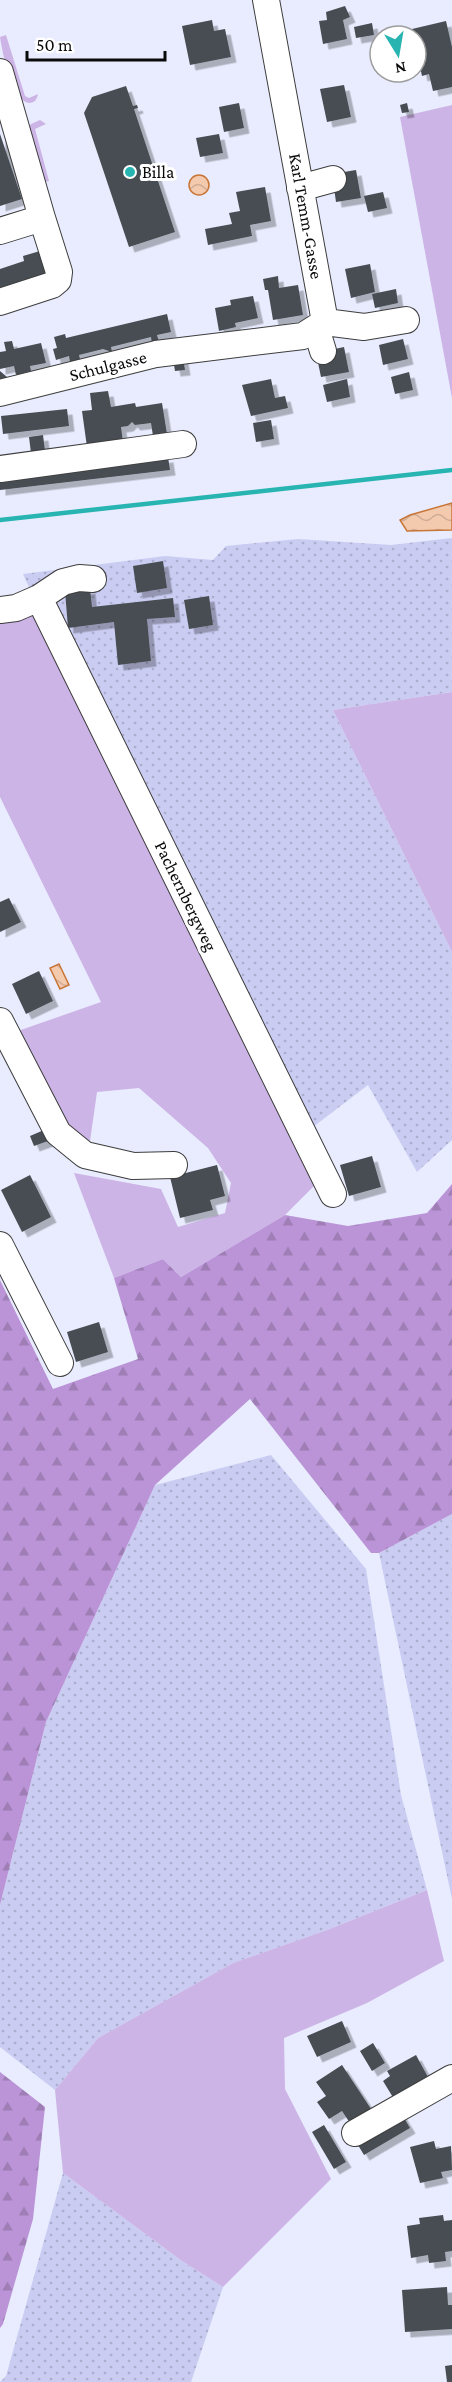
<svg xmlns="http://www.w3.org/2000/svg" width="452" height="2382" viewBox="0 0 452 2382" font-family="'Crimson Pro',serif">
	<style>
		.farmland { fill: url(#farmland-dots) }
		.green { fill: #cdb4e6 }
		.forest { fill: url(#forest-firs) }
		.water { fill: url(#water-waves); stroke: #c87538; stroke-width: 1.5 }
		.building { fill: #474e52; filter: url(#shadow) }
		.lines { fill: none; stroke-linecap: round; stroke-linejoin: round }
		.minor-casing { stroke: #3d3d3d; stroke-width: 28 }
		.minor { stroke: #fff; stroke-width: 26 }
		.rail { stroke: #28b4b1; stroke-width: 4.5 }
		.poi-dot { fill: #28b4b1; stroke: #fff; stroke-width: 2 }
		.labels { text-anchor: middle; stroke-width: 6; stroke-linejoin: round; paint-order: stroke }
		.poi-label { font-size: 18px; fill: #0a0a0a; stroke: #fff; text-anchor: start }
		.street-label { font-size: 18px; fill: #0a0a0a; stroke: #fff }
	</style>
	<defs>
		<pattern id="farmland-dots" width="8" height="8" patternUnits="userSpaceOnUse" patternTransform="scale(1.5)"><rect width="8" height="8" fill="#caccf2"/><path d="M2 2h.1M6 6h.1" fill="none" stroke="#acaece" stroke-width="1.8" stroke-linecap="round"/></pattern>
		<pattern id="forest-firs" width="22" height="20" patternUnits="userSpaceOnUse" patternTransform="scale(1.5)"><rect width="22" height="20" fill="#ba94d6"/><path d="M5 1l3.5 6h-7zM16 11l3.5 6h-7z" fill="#9f7eb6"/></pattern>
		<pattern id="water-waves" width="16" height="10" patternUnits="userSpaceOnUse" patternTransform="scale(1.5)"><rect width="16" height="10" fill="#f4caaf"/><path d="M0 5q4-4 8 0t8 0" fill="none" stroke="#d0ac95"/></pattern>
		<filter id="shadow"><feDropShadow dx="5.5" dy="5.5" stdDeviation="0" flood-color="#0004"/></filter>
	</defs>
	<rect width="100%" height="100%" fill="#e8ecfe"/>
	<path class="farmland" d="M452 538V692L333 710 452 952V1140L417 1172 368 1085 313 1127 86 712 23 574 165 556 213 560 226 546 298 539 391 545Z
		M271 1455 366 1569 401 1795 427 1890 327 1930 233 1963 98 2038 55 2090 0 2047V1905L46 1722 155 1485Z
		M452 1514V1899L379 1553Z
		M63 2173 182 2261 223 2287 191 2382H0L6 2376Z"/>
	<path class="green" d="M6 35 25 96 29 98 38 94C37 99 35 103 29 103 12 101 2 51 0 37Z
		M452 105V398L400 117Z
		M40 120 46 124 35 129 49 181 45 182 42 179 28 128 31 124Z
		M41 612 86 712 314 1186 285 1215 181 1277 163 1259 114 1278 74 1173 161 1189 178 1227 225 1213 231 1183 208 1148 139 1088 97 1092 90 1141 62 1125 15 1032 101 1002 0 797V623Z
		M452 692V952L333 710Z
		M427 1890 444 1961 367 2003 284 2038 285 2089 331 2179 223 2287 182 2261 63 2173 55 2090 98 2038 233 1963 327 1930Z"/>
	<path class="forest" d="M452 1184V1514L379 1553H371L250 1399 155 1485 46 1722 0 1905V1280L53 1389 138 1359 114 1278 163 1259 181 1277 285 1215 348 1226 427 1213Z
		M0 2072 45 2107 33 2219 3 2324 0 2328Z"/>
	<path class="water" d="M189 185a10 10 0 1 1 20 0a10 10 0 1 1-20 0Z
		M452 503V530L407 531 400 520 410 515Z
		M59 964 69 985 60 989 50 968Z"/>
	<path class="building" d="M345 6 350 17 343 20 347 39 323 44 319 21 327 20 326 12Z
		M212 20 214 31 225 29 231 57 190 65 182 26Z
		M446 21 452 47V87L433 91 429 74 422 76 416 48V36H413L412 29Z
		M372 23 374 35 356 38 354 27Z
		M344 85 351 117 327 122 320 89Z
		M126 86 133 106 137 105 138 108 134 109 175 232 129 247 84 113 92 97Z
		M239 103 244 128 224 132 219 107Z
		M407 103 409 112 402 113 400 105Z
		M0 134 22 199 0 206Z
		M219 134 223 153 200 157 196 138Z
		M356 170 361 198 336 202 332 174Z
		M265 187 271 221 250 225 252 236 208 245 205 229 232 224 229 213 240 211 236 192Z
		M383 192 387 208 368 212 364 196Z
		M40 251 47 273 42 275 43 281 0 297V269L24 261 23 256Z
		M370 264 375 292 351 298 345 269Z
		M278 276 279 288 298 285 303 315 273 320 268 290H265L263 279Z
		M396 289 398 303 375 308 372 294Z
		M253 296 258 318 235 323 236 327 219 331 215 308 231 305 230 300Z
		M167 314 171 332 157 335 159 342 152 344 151 337 111 347 112 352 103 349 79 355 80 359 70 362 69 356 56 360 53 349 57 348 54 337 65 334 66 338Z
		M403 339 408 359 383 365 379 345Z
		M12 341 14 349 41 343 46 363 30 366 31 371 16 375 14 366 0 369V352L6 351 4 342Z
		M344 347 349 372 321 377 316 353Z
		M183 358 185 370 175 371 173 359Z
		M0 371 7 377 0 385Z
		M409 372 413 390 395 394 391 377Z
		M271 379 275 398 285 396 288 408 251 416 242 385Z
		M347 379 350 397 327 402 323 385Z
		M108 391 111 407 135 403 136 407 162 403 167 434 153 436 151 423 135 425 132 422 128 426 121 427 123 442 87 447 82 411 92 410 90 393Z
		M67 409 69 426 3 434 1 416Z
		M271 420 274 439 256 442 253 423Z
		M43 435 45 451 31 453 29 437Z
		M168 457 170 470 0 490V477Z
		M163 561 167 588 137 593 133 566Z
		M90 588 92 607 173 598 175 617 147 619 151 661 118 665 114 622 68 628 65 591Z
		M209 596 213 625 189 629 184 600Z
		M9 898 21 922 0 932V902Z
		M39 971 53 1001 26 1014 12 984Z
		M44 1130 48 1141 34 1146 30 1136Z
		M372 1156 381 1187 349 1196 340 1165Z
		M217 1165 225 1196 210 1200 213 1210 180 1218 170 1177Z
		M30 1175 51 1217 22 1232 1 1190Z
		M99 1322 108 1352 76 1362 67 1332Z
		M342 2021 351 2042 317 2057 307 2036Z
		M373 2043 385 2063 372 2071 360 2051Z
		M416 2055 429 2079 394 2099 383 2081 390 2076 387 2071Z
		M342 2065 375 2115 354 2129 342 2111 329 2119 317 2102 326 2096 316 2082Z
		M401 2113 410 2128 364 2155 355 2140Z
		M324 2125 346 2162 334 2169 312 2132Z
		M434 2141 436 2149 451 2146 452 2170 441 2172 443 2178 420 2183 410 2147Z
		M443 2215 444 2221 452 2220V2251L445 2252 446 2261 429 2263 428 2255 411 2258 407 2226 420 2224 419 2218Z
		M447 2287 448 2305H452V2329L405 2332 402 2290Z
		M452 2365V2382H447L445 2366Z"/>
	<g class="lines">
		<g class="minor-casing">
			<path id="minor" d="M0 72 42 218 0 231
				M300 188 333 179
				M0 302 52 285 58 280 59 272 42 218
				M325 322 364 327 406 320
				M316 328 323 351
				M0 393 156 354 303 336 325 322 266 0
				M0 469 183 444
				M39 598 333 1194
				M0 610 16 608 39 598 63 582 79 578 93 579
				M0 1021 58 1133 85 1155 133 1166 174 1165
				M0 1245 60 1363
				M355 2133 452 2078"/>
		</g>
		<use href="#minor" class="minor"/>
		<path class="rail" d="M0 520 452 470"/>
	</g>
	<circle class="poi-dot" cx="130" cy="172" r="6"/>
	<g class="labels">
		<g class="poi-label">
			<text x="142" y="178">Billa</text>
		</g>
		<g class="street-label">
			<text transform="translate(306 216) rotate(80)" y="6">Karl Temm-Gasse</text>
			<text transform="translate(108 366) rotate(-14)" y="6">Schulgasse</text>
			<text transform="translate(186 896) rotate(64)" y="6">Pachernbergweg</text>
		</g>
	</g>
	<g transform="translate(398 54) rotate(169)"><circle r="28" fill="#ffffff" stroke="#9d9d9d" stroke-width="1.5"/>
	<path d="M0-4.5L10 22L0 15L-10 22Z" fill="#28b4b1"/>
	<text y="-9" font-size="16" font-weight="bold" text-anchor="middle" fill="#0a0a0a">N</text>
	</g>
	<path d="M27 51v9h138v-9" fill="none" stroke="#0a0a0a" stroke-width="3"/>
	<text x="36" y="51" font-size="18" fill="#0a0a0a" stroke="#ffffff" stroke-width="4.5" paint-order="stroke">50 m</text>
</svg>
